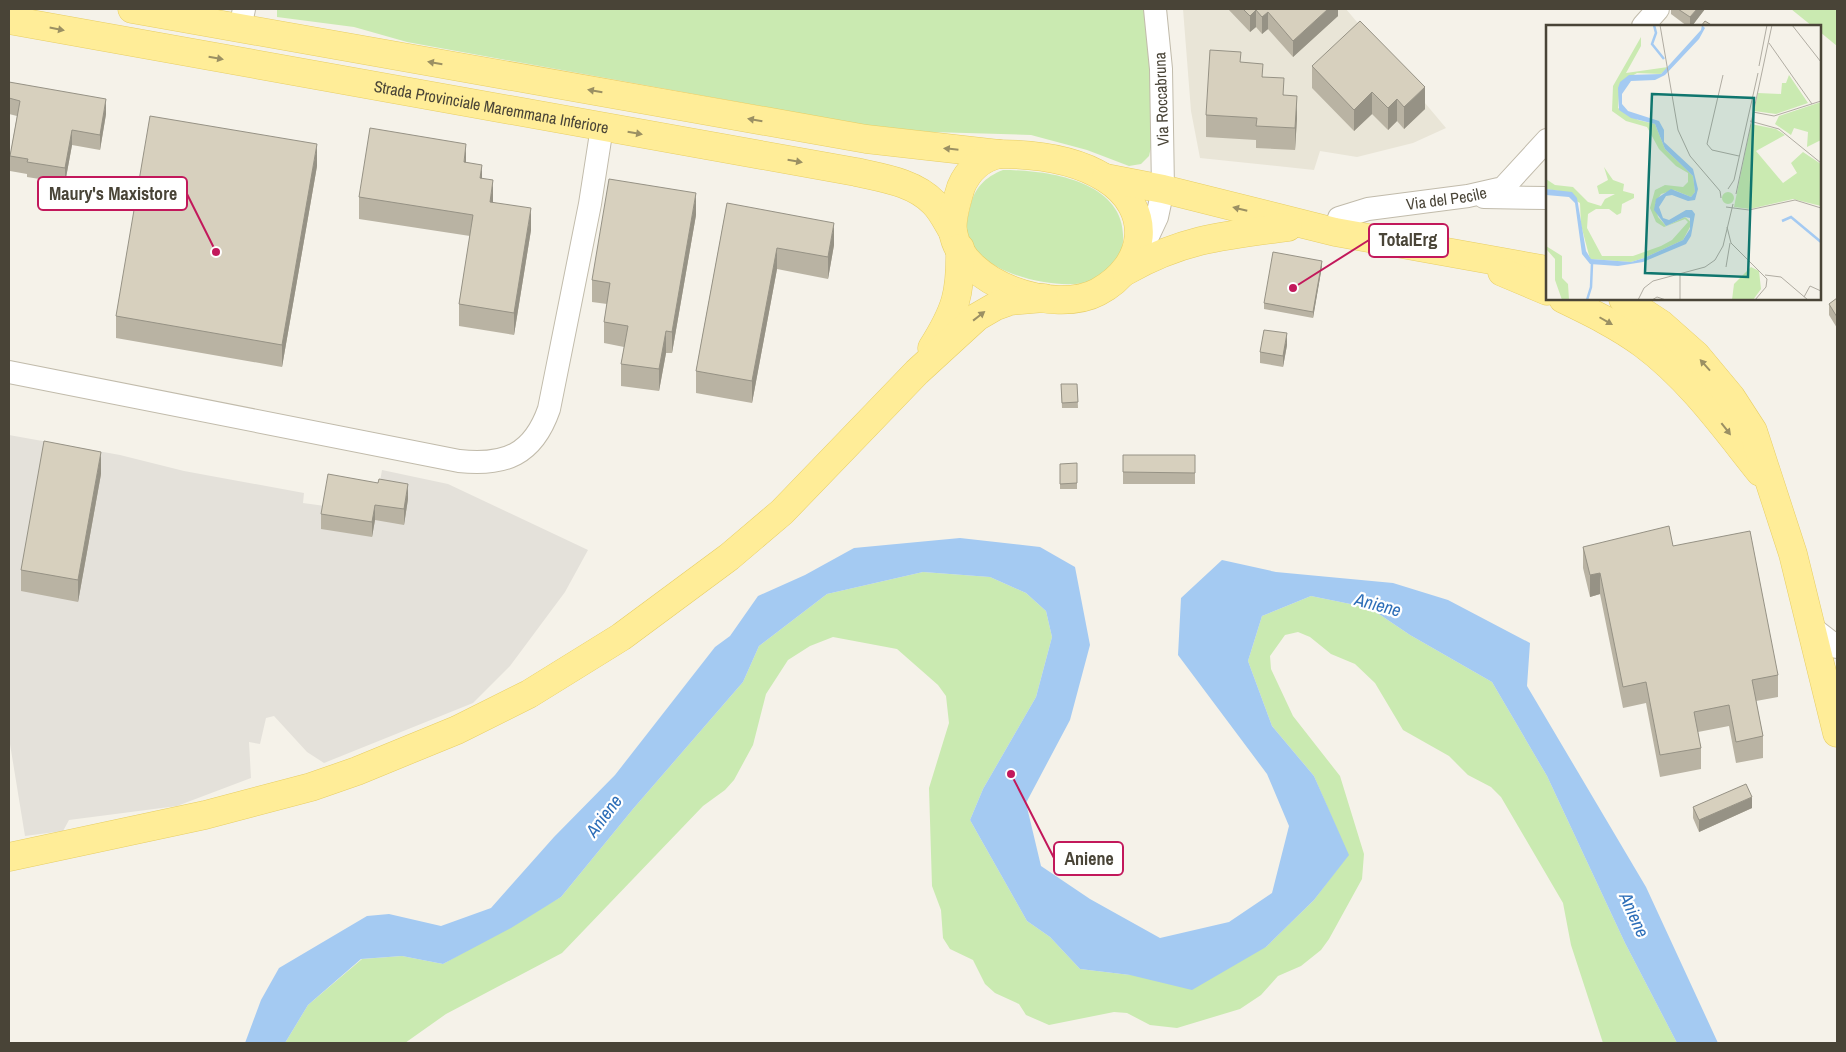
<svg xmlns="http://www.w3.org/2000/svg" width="1846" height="1052" viewBox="0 0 1846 1052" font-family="'Archivo Narrow',sans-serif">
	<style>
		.residential { fill: #e9e5d7 }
		.industrial { fill: #e4e1da }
		.green { fill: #caeab1 }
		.water { fill: #a4caf2 }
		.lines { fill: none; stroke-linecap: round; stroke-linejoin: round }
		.minor-casing { stroke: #c1bbab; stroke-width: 24 }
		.major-casing { stroke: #e7ce65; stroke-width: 29 }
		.minor { stroke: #fff; stroke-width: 22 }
		.major { stroke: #ffed98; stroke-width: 28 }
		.wall { fill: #b9b3a3 }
		.shaded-wall { fill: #969285 }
		.building { fill: #d7d0be; stroke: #969285 }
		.oneway { fill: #9b9063 }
		.labels { text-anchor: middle; stroke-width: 4.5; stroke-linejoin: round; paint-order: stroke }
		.street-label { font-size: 16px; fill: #494437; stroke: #fff }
		.water-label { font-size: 18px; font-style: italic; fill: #2d6eb8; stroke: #fff }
		.inset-river { fill: none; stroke: #a4caf2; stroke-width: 2.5 }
		.inset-road { fill: none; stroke: #b0aca2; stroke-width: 1 }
		.view { fill: #0f766e; fill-opacity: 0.15; stroke: #0f766e; stroke-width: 2.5 }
		.inset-edge { fill: none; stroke: #494437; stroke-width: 2.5 }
		.leader { fill: none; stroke: #c2185b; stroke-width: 2 }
		.callout-dot { fill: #c2185b; stroke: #fff; stroke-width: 2 }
		.callout { fill: #fff; stroke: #c2185b; stroke-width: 2 }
		.callout-label { font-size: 18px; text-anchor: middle; font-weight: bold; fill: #494437 }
	</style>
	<rect width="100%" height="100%" fill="#f5f2e9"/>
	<path class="residential" d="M1183 9H1346L1446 128 1413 143 1357 157 1320 151 1314 170 1200 158 1191 111Z"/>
	<path class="industrial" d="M9 435 120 455 184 471 304 493 303 503 325 506 377 498 382 470 448 484 588 550 565 592 510 666 473 703 324 763 307 752 274 716 266 718 260 744 249 742 251 778 177 806 69 820 63 831 25 836 9 738Z"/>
	<path class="green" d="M277 9H1148L1152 143 1149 156 1141 164 1129 166 1087 150 1031 135 897 131 407 42 354 27 277 17Z
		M1791 9H1837V46L1820 32V26H1812Z
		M1003 170C1052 170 1134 183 1122 249 1120 262 1105 277 1093 281 1058 292 973 274 967 230 966 223 968 215 970 208 974 188 985 177 1003 170Z
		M923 572 990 577 1026 593 1046 611 1052 637 1036 697 983 789 970 820 1027 921 1050 937 1080 969 1130 975 1266 947 1314 900 1348 855 1314 776 1272 726 1248 661 1262 616 1311 596 1370 608 1410 635 1492 682 1547 776 1625 943 1677 1043H1603L1571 945 1563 903 1501 797 1491 787 1468 775 1449 756 1403 730 1375 683 1355 664 1331 654 1310 637 1298 632 1285 635 1270 656 1271 669 1293 716 1340 776 1364 854 1362 879 1329 939 1321 950 1301 966 1278 976 1261 995 1240 1009 1177 1028 1150 1025 1127 1013 1114 1012 1049 1025 1026 1015 1019 1004 995 993 985 984 973 960 950 949 943 938 941 910 932 886 929 788 949 723 946 696 938 685 897 649 833 637 810 646 788 660 766 694 753 745 734 780 725 790 703 806 562 953 446 1014 405 1043H285L308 1005 362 959 402 956 443 964 561 897 633 809 743 682 759 646 827 594Z"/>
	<path class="water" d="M960 538 1040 547 1075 567 1090 645 1070 720 1026 803 1041 866 1090 899 1160 938 1229 922 1272 893 1289 826 1267 774 1178 655 1181 598 1222 560 1276 572 1393 583 1448 600 1530 643 1527 686 1646 887 1718 1043H1677L1625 943 1547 776 1492 682 1410 635 1370 608 1311 596 1262 616 1248 661 1272 726 1314 776 1349 855 1314 900 1266 947 1192 990 1130 975 1080 969 1050 937 1027 921 970 820 983 789 1036 697 1052 637 1046 611 1026 593 990 577 923 572 827 594 759 646 743 682 633 809 561 897 511 928 443 964 402 956 361 959 308 1005 285 1043H245L261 1000 279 968 367 916 389 914 441 926 491 908 554 837 615 775 715 647 730 636 758 596 805 575 854 548Z"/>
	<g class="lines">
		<g class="minor-casing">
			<g id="minor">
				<path d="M1643 26 1658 9"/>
				<path d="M240 28 244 9"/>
				<path d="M1484 197 1547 198"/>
				<path id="s1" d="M1335 232 1339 218 1368 209 1468 196 1503 188 1547 140"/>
				<path d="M1139 244 1149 234 1157 217 1163 189 1161 69 1155 9"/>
				<path d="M9 372 459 461C505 466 533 455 549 409L590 204 602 127"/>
				<path d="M1811 627 1837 647"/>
			</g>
		</g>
		<g class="major-casing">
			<g id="major">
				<path d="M132 9 866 139 999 154"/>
				<path id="s2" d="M9 20 856 172C882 178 914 182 934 203 942 211 947 222 953 232"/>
				<path d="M999 154C1034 154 1075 159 1105 178 1155 209 1147 266 1098 292 1055 315 962 285 953 232 951 219 957 200 961 187 968 170 982 158 999 154Z"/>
				<path d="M1106 178 1163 189 1335 232 1547 270"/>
				<path d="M1126 271C1182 239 1225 235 1288 227"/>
				<path d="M1502 272 1547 291"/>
				<path d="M1563 299C1590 312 1619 326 1643 344 1690 379 1724 427 1760 472"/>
				<path d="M1623 299 1661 324 1696 355 1731 397 1753 431 1793 554 1837 733"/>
				<path d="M932 348C956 310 961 293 960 248"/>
				<path d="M9 857 205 815 311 787 357 771 457 730 529 694 621 637 729 557 782 512 917 372 977 317 996 306 1010 301 1044 298"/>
			</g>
		</g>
		<use href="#minor" class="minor"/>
		<use href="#major" class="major"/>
	</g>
	<path class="wall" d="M1228 9H1338V16L1293 57 1268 29 1262 34 1256 27 1250 32Z
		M1671 9H1705L1692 26H1687L1671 14Z
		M1241 62 1263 77 1284 95 1297 118 1295 150 1256 148V140L1206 137V115Z
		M1312 66 1425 109 1404 129 1397 121 1388 130 1372 114 1354 131 1312 88Z
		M9 82 106 114 100 150 72 145 65 183 27 177V174L10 171V156L17 116 9 114Z
		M466 163 482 178 493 202 531 230 514 335 459 326V304L470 236 359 219V197Z
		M317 166 282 367 116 338V316Z
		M727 203 834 245 828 279 777 269 752 403 696 393V371Z
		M696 215 672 353H666L659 391 621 386V364L624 347 604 343V322L607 304 592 302V280Z
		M1322 266 1313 318 1264 309V303Z
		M1837 298V328L1829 315V304Z
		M1287 345 1283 367 1260 363V352Z
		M1061 384H1077L1078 408H1062Z
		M1123 455H1195V484H1123Z
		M1060 464 1077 483V489H1060Z
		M101 474 78 602 21 591V570Z
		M408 499 404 525 375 520 372 537 321 529V514Z
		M1673 546 1778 675V697L1756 701 1763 736V758L1736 763 1729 726 1698 732 1701 748V769L1660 777 1646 703 1623 708 1600 594 1590 597 1583 568V547Z
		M1693 807 1752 808 1699 832 1693 818Z"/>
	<path class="shaded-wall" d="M1328 9H1338V16L1293 57V41Z
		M1697 9H1705L1692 26H1690V17Z
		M1256 10V27L1250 32V16Z
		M1268 12V29L1262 34V17Z
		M1425 87V109L1404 129V107Z
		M1372 92V114L1354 131V110Z
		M1297 96V118L1295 150V128Z
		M106 99V114L100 150V135Z
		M1397 99V121L1388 130V108Z
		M72 130V145L65 183V168Z
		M317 144V166L282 367V345Z
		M466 144V166L464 162Z
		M482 165V187L480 178Z
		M493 180V202H490Z
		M696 193V215L672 353V332Z
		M531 208V230L514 335V313Z
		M834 223V245L828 279V257Z
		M777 248V269L752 403V381Z
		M1322 261V266L1313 318V312Z
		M666 331V353L659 391V369Z
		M1287 333V345L1283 367V356Z
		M101 452V474L78 602V580Z
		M408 484V499L404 525V509Z
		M375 505V520L372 537V522Z
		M1600 573V594L1590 597V575Z
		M1752 797V808L1699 832V820Z"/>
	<path class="building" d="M1243 9H1328L1293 41 1268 12 1262 17 1256 10 1250 16Z
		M1678 9H1697L1690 17Z
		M1360 21 1425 87 1404 107 1397 99 1388 108 1372 92 1354 110 1312 66Z
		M1705 21 1713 26H1701Z
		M1210 50 1241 52 1240 62 1263 64 1262 77 1284 78 1283 95 1297 96 1295 128 1256 126 1257 118 1206 115Z
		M9 82 106 99 100 135 72 130 65 168 27 162 28 159 10 156 20 101 9 98Z
		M150 116 317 144 282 345 116 316Z
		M370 128 466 144 464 162 482 165 480 178 493 180 490 202 531 208 514 313 459 304 473 215 359 197Z
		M609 179 696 193 672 332 666 331 659 369 621 364 628 326 604 322 610 283 592 280Z
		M727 203 834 223 828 257 777 248 752 381 696 371Z
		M1273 252 1322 261 1313 312 1264 303Z
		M1837 298V317L1829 304Z
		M1264 330 1287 333 1283 356 1260 352Z
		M1061 384H1077L1078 402 1062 403Z
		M44 441 101 452 78 580 21 570Z
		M1123 455H1195V473L1123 472Z
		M1077 463V483L1060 484V464Z
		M328 474 378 483 379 479 408 484 404 509 375 505 372 522 321 514Z
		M1669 526 1673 546 1750 531 1778 675 1752 680 1763 736 1736 742 1729 705 1694 712 1701 748 1660 755 1646 682 1623 687 1600 573 1590 575 1583 547Z
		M1746 784 1752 797 1699 820 1693 807Z"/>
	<defs><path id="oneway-solid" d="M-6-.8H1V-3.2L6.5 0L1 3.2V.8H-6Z" transform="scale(1.25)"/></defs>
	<g class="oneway">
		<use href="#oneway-solid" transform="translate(57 29) rotate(11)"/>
		<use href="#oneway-solid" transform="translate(216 58) rotate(10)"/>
		<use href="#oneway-solid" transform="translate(435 63) rotate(-170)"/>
		<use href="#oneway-solid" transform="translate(595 91) rotate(-170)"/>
		<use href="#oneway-solid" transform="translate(755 120) rotate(-170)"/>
		<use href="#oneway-solid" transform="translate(635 133) rotate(10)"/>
		<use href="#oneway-solid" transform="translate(951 149) rotate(-174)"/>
		<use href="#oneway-solid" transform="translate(795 161) rotate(10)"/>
		<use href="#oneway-solid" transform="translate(1240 209) rotate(-166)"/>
		<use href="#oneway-solid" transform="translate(979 316) rotate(-38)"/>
		<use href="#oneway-solid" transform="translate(1606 321) rotate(30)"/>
		<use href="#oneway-solid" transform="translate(1705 365) rotate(-132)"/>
		<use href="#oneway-solid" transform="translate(1726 429) rotate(52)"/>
	</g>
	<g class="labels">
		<g class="street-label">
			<text transform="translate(1161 99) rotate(-92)" y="6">Via Roccabruna</text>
			<text dy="6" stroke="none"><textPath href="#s2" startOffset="490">Strada Provinciale Maremmana Inferiore</textPath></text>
			<text dy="6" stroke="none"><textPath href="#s1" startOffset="124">Via del Pecile</textPath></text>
		</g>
		<g class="water-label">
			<text transform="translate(1378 605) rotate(15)" y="6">Aniene</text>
			<text transform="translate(604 816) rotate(-53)" y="6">Aniene</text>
			<text transform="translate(1634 915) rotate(66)" y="6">Aniene</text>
		</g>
	</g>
	<g transform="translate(1546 25)">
		<rect width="275" height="275" fill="#f5f2e9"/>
		<path d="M95 12V21L80 48 122 42 115 49 91 48 74 58 72 83 92 95 109 99 119 124 147 151 149 167 145 172 128 165 115 169 109 179 112 192 120 201 139 192 146 198 137 215 98 233 85 237 44 234 35 200 34 178 13 166 0 164V154L9 160 27 162 42 177 55 181 59 174 69 169H53L51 161 62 155 58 142 67 155 78 159 77 166 88 169V173L76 179 75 188 71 190 63 184H50L42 189 41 203 56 231H87L115 221 126 215 142 197 139 194 118 202 110 197 104 183 109 165 119 160 137 162 142 157V148L130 141 113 124 101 102 80 96 66 86 67 61ZM243 50 262 78 230 89 208 86 212 68 235 69 236 58H240ZM275 77V115L261 122 262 107 248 103 245 110 229 99 233 91ZM205 99 230 104 239 110 210 126 237 158 251 148 245 138 257 127 275 139V181L247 174 204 184 188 182ZM176 173a6 6 0 1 1 12 0a6 6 0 1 1-12 0ZM0 221 16 231V253L22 259 23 275H16L9 255V234L1 225 0 231ZM205 242 213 246 215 264 207 275H186L188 259Z" fill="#caeab1"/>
		<path d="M156 0 159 3 153 14 119 50 109 55 85 56 76 69V79L82 86 113 96 118 105V117L147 144 152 164 149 175 142 176 126 170 120 171 113 182 117 193 123 195 140 185H146L149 189 145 211 140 219 97 237 72 241 44 239 36 229 29 178 23 172 0 170V164L26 167 31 173 40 226 45 234 85 237 98 233 137 215 144 204V193L139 192 120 201 108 185 110 174 125 164 145 172 149 167 147 151 119 124 109 99 85 93 73 85 72 63 74 57 83 50 115 49 155 5Z" fill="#a4caf2"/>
		<path class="inset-river" d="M108 0 110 8 106 19 118 34M236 196 245 192 275 217M41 275 45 262 46 239"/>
		<path class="inset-road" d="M114 0 132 105 144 131 174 166 175 173M246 0 275 37M223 18 266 79M213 41 221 0M177 50 161 119 166 125 193 131M207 87 228 91 275 76M204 96 233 104 275 138M182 164 188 155 212 48M190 169 226 0M180 182 203 185 249 175 275 183M181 202 185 218 221 254 220 262 209 275M180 242 184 218M219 250 235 252 262 275M258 272 264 261 275 266M92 275 98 263 107 256 159 242 169 235 177 221 187 179M106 275 111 272 120 275M134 275V249"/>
		<path class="view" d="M106 69 208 73 202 252 99 248Z"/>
		<rect width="275" height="275" class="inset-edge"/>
	</g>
	<path class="leader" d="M216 252L187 194M1293 288L1369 240M1011 774L1054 858"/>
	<g class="callout-dot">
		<circle cx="216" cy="252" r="5"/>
		<circle cx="1293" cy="288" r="5"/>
		<circle cx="1011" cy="774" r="5"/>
	</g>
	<g class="callout">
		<rect x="38" y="177" width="149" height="33" rx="5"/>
		<rect x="1369" y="224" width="79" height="33" rx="5"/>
		<rect x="1054" y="842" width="69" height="33" rx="5"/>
	</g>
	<g class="callout-label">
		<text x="113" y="200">Maury's Maxistore</text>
		<text x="1408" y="246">TotalErg</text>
		<text x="1089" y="865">Aniene</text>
	</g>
	<rect width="1846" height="1052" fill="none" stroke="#494437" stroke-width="20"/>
</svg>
